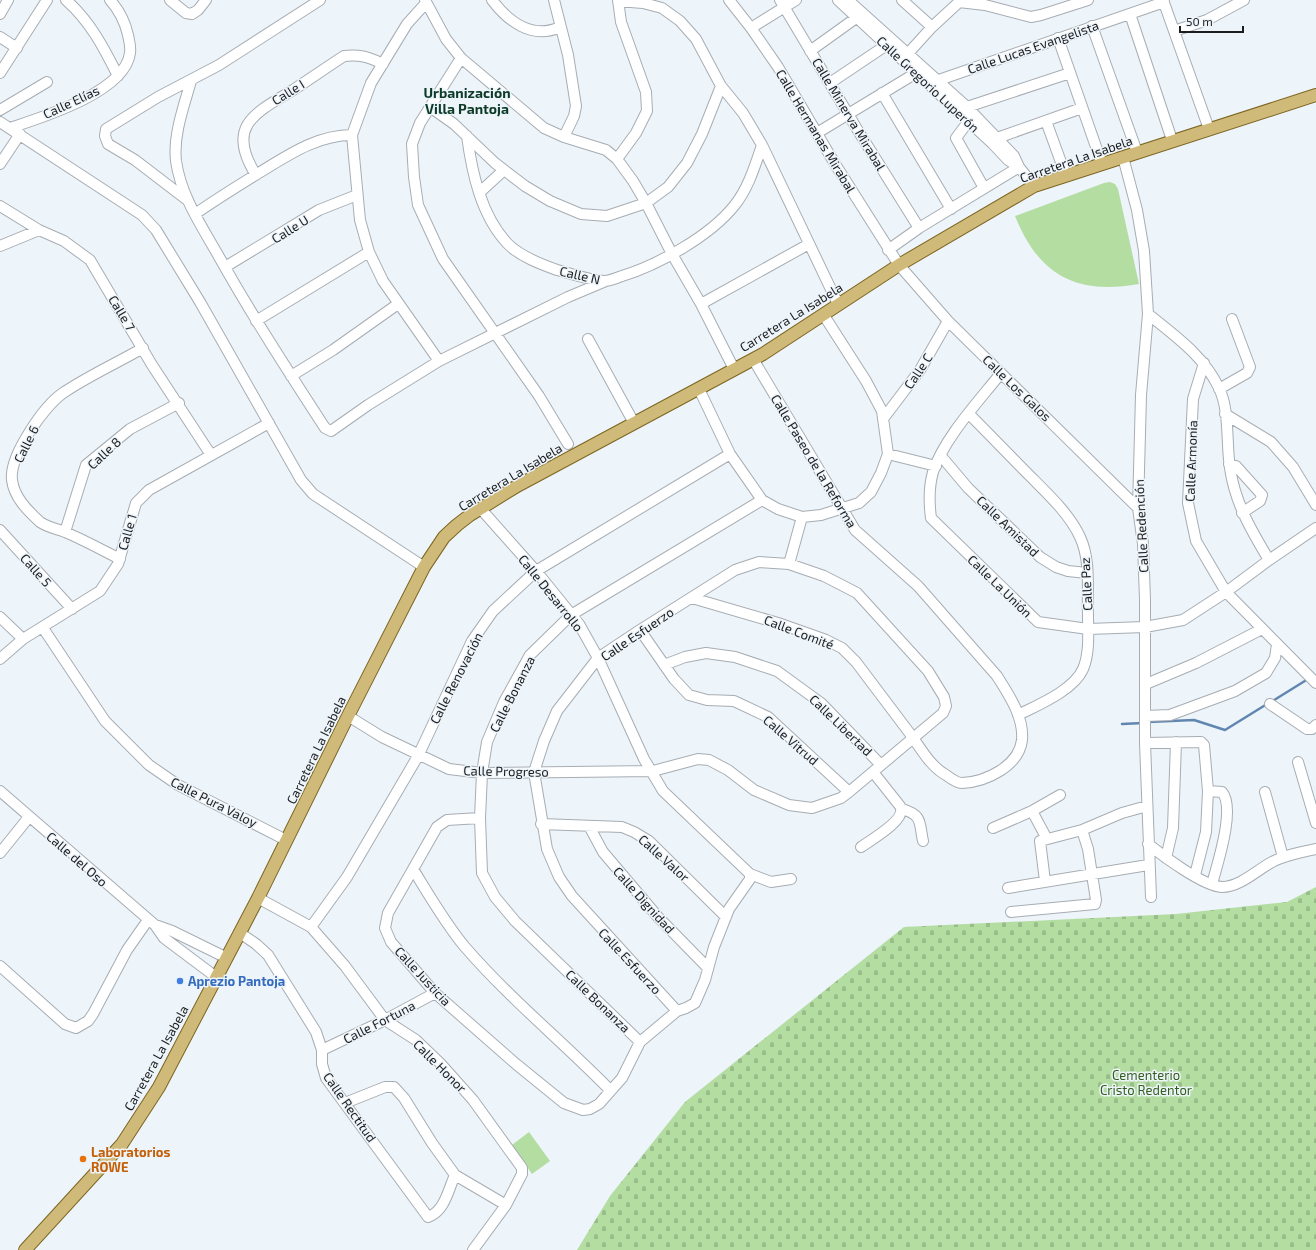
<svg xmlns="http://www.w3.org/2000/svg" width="1316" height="1250" viewBox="0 0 1316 1250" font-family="'Exo 2',sans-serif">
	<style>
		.cemetery { fill: url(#cemetery-stones) }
		.park { fill: #b3dda1 }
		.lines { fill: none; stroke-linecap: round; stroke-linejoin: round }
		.stream { stroke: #6187b1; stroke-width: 2.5 }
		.minor-casing { stroke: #a7adb3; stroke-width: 12 }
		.major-casing { stroke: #7c6520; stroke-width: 14 }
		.minor { stroke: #fff; stroke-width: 10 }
		.major { stroke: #d0ba7a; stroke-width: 12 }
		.shop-dot { fill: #3f7fe0; stroke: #edf4fa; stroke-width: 1.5 }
		.food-dot { fill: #e8710a; stroke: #edf4fa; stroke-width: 1.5 }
		.labels { text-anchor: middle; stroke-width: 3; stroke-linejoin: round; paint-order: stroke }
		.street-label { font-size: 13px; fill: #1b1d1f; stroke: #edf4fa }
		.shop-label { font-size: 13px; font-weight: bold; fill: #366cbe; stroke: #edf4fa; text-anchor: start }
		.park-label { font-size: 13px; fill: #335e1c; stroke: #edf4fa }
		.food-label { font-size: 13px; font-weight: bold; fill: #c56008; stroke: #edf4fa; text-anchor: start }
		.neighbourhood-label { font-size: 14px; font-weight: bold; fill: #0d3b28; stroke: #edf4fa }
	</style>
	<defs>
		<pattern id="cemetery-stones" width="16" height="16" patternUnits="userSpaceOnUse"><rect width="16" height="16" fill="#b3dda1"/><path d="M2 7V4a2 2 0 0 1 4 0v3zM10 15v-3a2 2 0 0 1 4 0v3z" fill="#99bd8a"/></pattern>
	</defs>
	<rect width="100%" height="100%" fill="#edf4fa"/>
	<path class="cemetery" d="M1316 887V1250H577L610 1196 685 1102 904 927 1176 914 1287 902Z"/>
	<path class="park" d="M1110 182 1115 184 1118 189 1139 284C1075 295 1039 275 1015 216L1104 183Z
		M529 1132 550 1161 532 1174 512 1145Z"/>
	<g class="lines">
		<path class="stream" d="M1271 702 1308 679
			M1148 722 1194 720 1225 730 1267 704
			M1122 724 1143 723"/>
		<g class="minor-casing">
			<path id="minor" d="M66 0C90 21 104 48 118 76
				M170 0 186 13 192 14 198 10 206 0
				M425 0 446 39 461 58 544 128 564 137 606 150 617 159 633 181 646 203 672 254 701 304 734 369
				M492 0C508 21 532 40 560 27
				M554 0 568 55 576 106 574 116 564 137
				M729 0 751 28 778 67 835 164 899 265 948 321 1138 508
				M780 0 857 129 919 228
				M838 0 992 143 1008 160 1019 167
				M848 0 967 107 1014 156 1019 167 1034 186
				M902 0 932 27
				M1163 0 1209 129
				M618 1 643 3 662 8 680 21 696 39 721 86 743 113 762 145 838 304
				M959 2 985 5 1031 17 1041 15 1088 0
				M426 3 407 24 371 83 352 135 360 220 369 252 383 281 439 361
				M0 14 8 0
				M1130 14 1172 140
				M1092 26 1137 152
				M751 28 796 0
				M1174 31 1207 20 1244 0
				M0 37 17 48
				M1058 38 1102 164
				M810 51 856 18 860 13
				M461 58 420 123 412 144 414 177 418 205 443 259 539 396 568 444
				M903 59 932 27 959 2
				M0 73 47 0
				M191 81C184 106 173 135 176 161 181 196 201 225 218 255 251 314 288 371 325 428L331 431 368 405 439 361 568 297 606 281
				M936 81 1164 2
				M830 83 891 42
				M882 93 951 209
				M430 107 454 124 495 163 525 186 550 201 581 214 607 216 646 203 668 187 687 163 702 134 721 86
				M967 107 1070 73
				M0 110 47 82
				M1046 121 1066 176
				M0 122 142 215 156 230 200 302 301 480 313 494 424 567
				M968 122 956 138 984 188
				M10 128C43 117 125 92 130 53 131 47 129 40 128 35 125 22 119 10 110 0
				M817 133 916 73
				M467 136C472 173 481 215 507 243 519 256 540 264 557 270 572 274 588 280 604 281 610 281 617 278 622 276 658 265 710 236 734 206 748 189 755 166 762 145
				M997 138 1082 108
				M1123 157 1137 210 1144 251 1148 314 1141 395 1138 508 1143 544 1145 600V743L1151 897
				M617 159 636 133 647 111 646 92 621 22 618 0
				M0 164 20 134
				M256 175C226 127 253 114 293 90 310 79 327 67 344 56 359 54 369 57 383 64
				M480 192 504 170
				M186 199 135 160 108 144 105 136 106 129 158 97 219 65 320 0
				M0 206 39 230 64 241 90 260 152 365 211 455
				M195 214C215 200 236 187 257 174 287 156 316 135 352 135
				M0 246 39 230
				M888 250 919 228 1019 167
				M225 267 319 210 357 195
				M701 304 809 244
				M1148 314C1175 336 1203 355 1219 388 1230 411 1226 443 1230 468 1235 503 1251 530 1269 560
				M256 321 369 252
				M588 339 634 423
				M1204 363 1193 399 1188 503 1196 541 1226 592 1316 683
				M1001 373C979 401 944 438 933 472 929 486 929 503 931 518L1038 622 1088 629 1145 627 1183 620 1226 592 1269 560 1316 528
				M291 376 333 350 398 304
				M699 389 730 454 762 500 778 509 802 517 821 515 859 503 871 492 881 473 888 454 882 411 866 381 823 314
				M1219 389 1247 373 1250 367 1232 319
				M969 414C990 435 1011 457 1032 478 1049 495 1070 515 1080 537 1091 560 1087 590 1088 615 1088 631 1090 653 1083 669 1074 690 1038 705 1018 715
				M1225 414 1271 442 1293 467 1316 505
				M883 419 920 370 948 321
				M888 454 936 466
				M941 456 968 488 1040 557 1056 567 1068 571 1087 573
				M1229 464 1236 466 1262 495 1260 501 1242 513
				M480 508 536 571 579 624 598 658 644 759 663 791 750 874 771 882 791 879
				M0 530 72 609
				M65 532 86 465 130 429 179 403
				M120 559C102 550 84 540 65 532 57 529 47 527 40 522 27 510 14 497 12 480 9 456 44 406 63 393 88 376 117 363 143 348
				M789 564 802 517
				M692 598 778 623 826 640 842 648 856 662C874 686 892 710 911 735 921 749 931 767 946 775 950 778 958 783 962 783 986 782 1019 766 1022 740 1024 717 1009 695 997 676L918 586 855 530 753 359
				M0 617 23 639
				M43 628 105 721 149 765 178 785 286 840
				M640 630 674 679 689 695 707 700 734 701 768 717 849 792
				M0 659 23 639 100 591 118 564 136 503 149 490 269 423
				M664 665 685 657 706 653 735 657 777 671 821 703 881 765
				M1146 684 1196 663 1262 629
				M1270 704 1307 729H1312L1316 725
				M348 716 382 737 449 769 482 773 653 771 698 759 709 760 728 770 754 790 789 805 812 808 841 798 849 792 943 713 946 706 944 697 928 671 857 593 824 576 789 564 759 562 735 570 640 630 598 658 557 711 544 741 534 772 547 849 559 877 572 896 677 1011
				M1145 716 1170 715 1235 691 1266 673 1275 658 1277 644
				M1145 743 1201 742 1204 745 1208 791 1206 832 1195 875
				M1298 762 1316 823
				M0 791 155 925 164 938 216 977
				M1208 791 1222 792C1236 808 1217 865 1212 884
				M1265 792 1283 857
				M902 809C923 815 919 823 923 841
				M1032 811 1047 839
				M480 818 447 820 437 827 388 913 385 928 391 942 435 993 516 1064 564 1103 583 1110 590 1109 599 1104 622 1078 640 1042 677 1011 686 1008 695 1003 705 980 714 947 729 909 750 879V874
				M541 824 622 827 634 832 649 841 726 917
				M589 826 603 852 658 917 708 968
				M993 828 1032 811 1060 795
				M1148 844C1163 856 1203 886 1222 887 1240 887 1257 870 1272 862 1285 855 1301 852 1316 849
				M861 847C871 840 908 819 900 806L873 772
				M0 853 29 817
				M1166 858 1173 828 1176 742
				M413 869C429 895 445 923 465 947 509 998 562 1041 610 1090
				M1045 881 1040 841 1082 830 1122 813 1147 806
				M1008 888 1148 865
				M258 898 311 927 345 966 385 1020 416 1040 440 1063 473 1100 522 1168V1174L506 1205 473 1250
				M1011 912 1095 904 1096 900 1088 849 1082 830
				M155 925 172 931 227 958
				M311 927 347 877 418 756 472 641 493 611 536 571 730 454
				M240 933 256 944 268 955 316 1032 322 1050V1064L326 1078 428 1217C445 1211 448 1190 455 1175
				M0 966 65 1024 76 1028 88 1021 93 1014 127 950 148 920
				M640 1042 515 921 495 897 482 873 480 818 482 773 487 742 504 702 530 655 571 615 762 500
				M322 1050 385 1020 435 993
				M345 1103 385 1087H394L404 1098 432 1143 455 1175 506 1205"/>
		</g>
		<g class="major-casing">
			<path id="major" d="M25 1250 122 1144 159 1087 258 898 348 716 424 567 444 537 457 525 470 515 517 486 763 354 899 265 1034 186 1316 95"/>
		</g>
		<use href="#minor" class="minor"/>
		<use href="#major" class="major"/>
	</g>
	<circle class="shop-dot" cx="180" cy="981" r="4"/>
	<circle class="food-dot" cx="83" cy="1159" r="4"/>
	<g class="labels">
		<g class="street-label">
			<text transform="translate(1033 47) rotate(-19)" y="5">Calle Lucas Evangelista</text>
			<text transform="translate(928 84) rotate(43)" y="5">Calle Gregorio Luperón</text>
			<text transform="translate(288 92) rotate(-32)" y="5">Calle I</text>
			<text transform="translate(71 102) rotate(-25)" y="5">Calle Elías</text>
			<text transform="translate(849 114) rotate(59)" y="5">Calle Minerva Mirabal</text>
			<text transform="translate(816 131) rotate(59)" y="5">Calle Hermanas Mirabal</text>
			<text transform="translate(1076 159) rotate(-19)" y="5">Carretera La Isabela</text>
			<text transform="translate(290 229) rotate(-32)" y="5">Calle U</text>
			<text transform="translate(580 275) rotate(13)" y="5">Calle N</text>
			<text transform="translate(122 313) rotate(59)" y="5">Calle 7</text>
			<text transform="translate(791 317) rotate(-32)" y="5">Carretera La Isabela</text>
			<text transform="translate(918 371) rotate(-56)" y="5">Calle C</text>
			<text transform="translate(1017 388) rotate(44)" y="5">Calle Los Galos</text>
			<text transform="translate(26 444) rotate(-64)" y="5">Calle 6</text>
			<text transform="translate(104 453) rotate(-43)" y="5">Calle 8</text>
			<text transform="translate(814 461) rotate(59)" y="5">Calle Paseo de la Reforma</text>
			<text transform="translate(1191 461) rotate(-88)" y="5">Calle Armonía</text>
			<text transform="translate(510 477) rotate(-31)" y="5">Carretera La Isabela</text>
			<text transform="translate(1008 526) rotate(44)" y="5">Calle Amistad</text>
			<text transform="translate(1141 526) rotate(-93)" y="5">Calle Redención</text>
			<text transform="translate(127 532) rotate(-74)" y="5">Calle 1</text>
			<text transform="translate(36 570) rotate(48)" y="5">Calle 5</text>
			<text transform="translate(1086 584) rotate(-93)" y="5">Calle Paz</text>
			<text transform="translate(1000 586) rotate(44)" y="5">Calle La Unión</text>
			<text transform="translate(551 593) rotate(51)" y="5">Calle Desarrollo</text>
			<text transform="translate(799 632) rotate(21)" y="5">Calle Comité</text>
			<text transform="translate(637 634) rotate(-34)" y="5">Calle Esfuerzo</text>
			<text transform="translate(456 678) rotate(-63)" y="5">Calle Renovación</text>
			<text transform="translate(512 694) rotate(-63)" y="5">Calle Bonanza</text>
			<text transform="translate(841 725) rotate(44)" y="5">Calle Libertad</text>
			<text transform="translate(791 740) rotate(41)" y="5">Calle Vitrud</text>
			<text transform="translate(316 750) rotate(-64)" y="5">Carretera La Isabela</text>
			<text transform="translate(506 771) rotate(1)" y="5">Calle Progreso</text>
			<text transform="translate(214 802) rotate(27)" y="5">Calle Pura Valoy</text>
			<text transform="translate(664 858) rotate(42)" y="5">Calle Valor</text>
			<text transform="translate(77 859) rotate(41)" y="5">Calle del Oso</text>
			<text transform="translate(644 900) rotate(48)" y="5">Calle Dignidad</text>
			<text transform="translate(630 961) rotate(47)" y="5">Calle Esfuerzo</text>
			<text transform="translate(423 976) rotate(47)" y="5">Calle Justicia</text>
			<text transform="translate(598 1001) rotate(44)" y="5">Calle Bonanza</text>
			<text transform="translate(379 1022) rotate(-27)" y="5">Calle Fortuna</text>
			<text transform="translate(156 1058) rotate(-61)" y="5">Carretera La Isabela</text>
			<text transform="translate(440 1066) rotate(45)" y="5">Calle Honor</text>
			<text transform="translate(350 1107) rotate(55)" y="5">Calle Rectitud</text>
		</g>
		<g class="shop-label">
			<text x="188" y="986">Aprezio Pantoja</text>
		</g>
		<g class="park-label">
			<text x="1146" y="1080">Cementerio<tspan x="1146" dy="15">Cristo Redentor</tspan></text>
		</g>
		<g class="food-label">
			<text x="91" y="1157">Laboratorios<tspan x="91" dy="15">ROWE</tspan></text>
		</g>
		<g class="neighbourhood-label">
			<text x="467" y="98">Urbanización<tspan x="467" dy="16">Villa Pantoja</tspan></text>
		</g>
	</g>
	<path d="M1180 26v6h63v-6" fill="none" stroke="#1b1d1f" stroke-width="2"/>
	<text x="1186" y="26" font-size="12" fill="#1b1d1f" stroke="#edf4fa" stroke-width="3" paint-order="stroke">50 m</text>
</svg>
